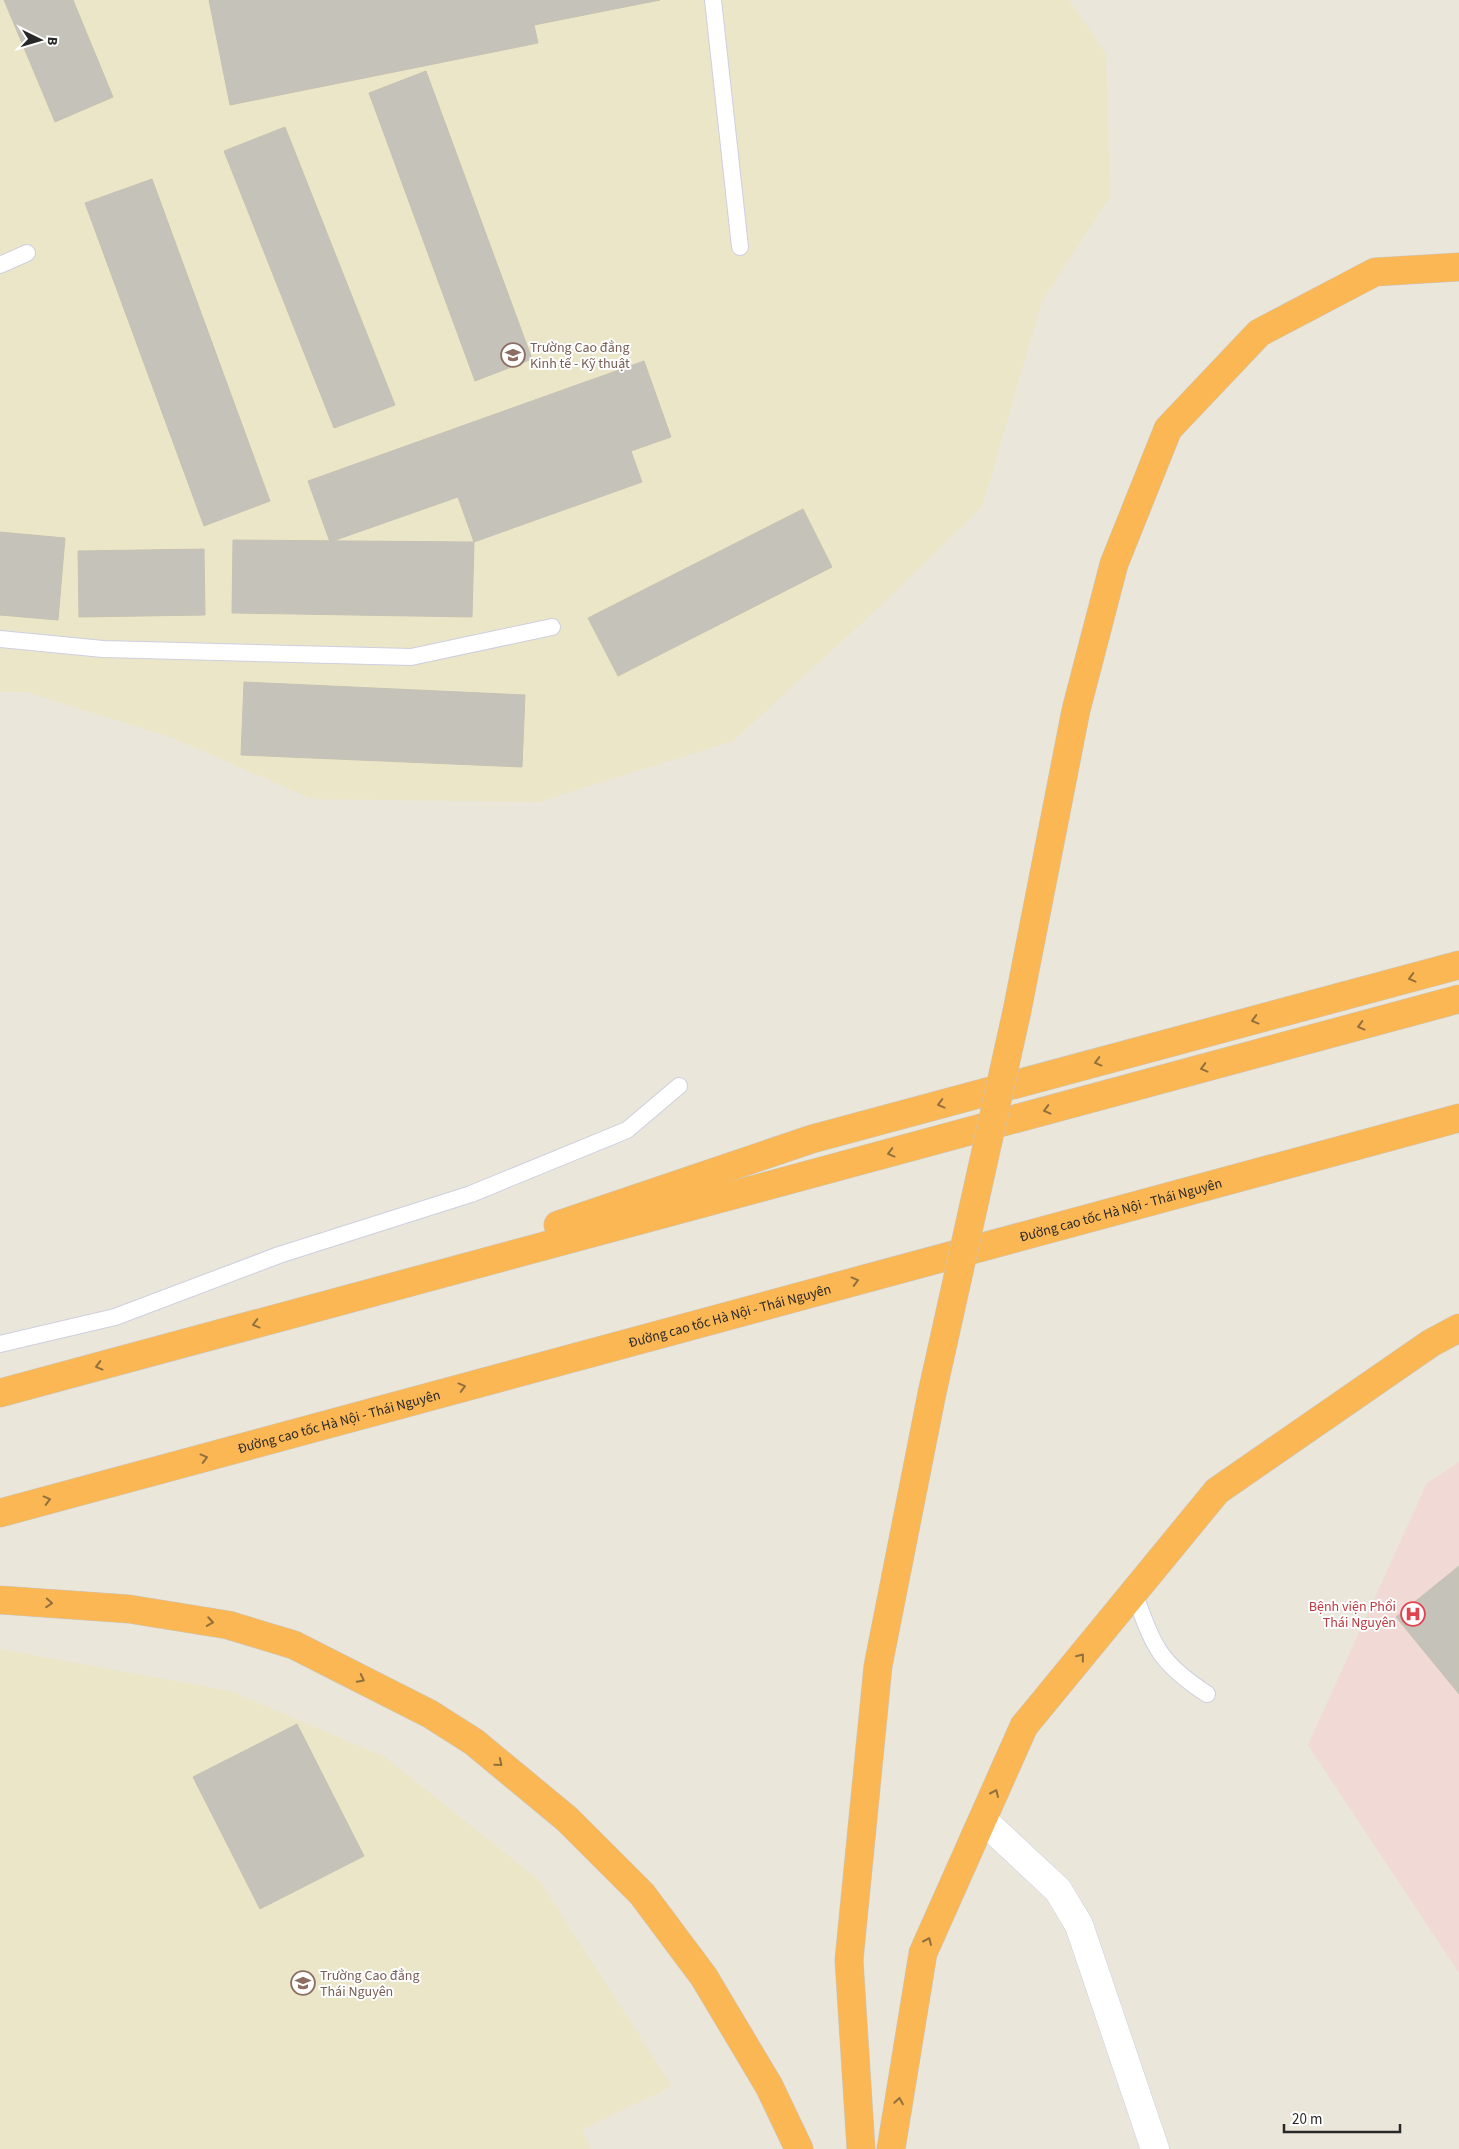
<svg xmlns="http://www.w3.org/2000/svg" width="1459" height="2149" viewBox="0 0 1459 2149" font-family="'Source Sans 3',sans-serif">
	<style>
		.education { fill: #ece6c8 }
		.medical { fill: #f1d9d6 }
		.building { fill: #c5c2b9; stroke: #c5c2b3 }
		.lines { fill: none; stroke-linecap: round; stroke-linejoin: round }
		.service-casing { stroke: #cecfe1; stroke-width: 18 }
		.minor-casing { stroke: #cecfe1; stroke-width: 29 }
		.motorway-casing { stroke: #c7c7c7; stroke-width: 29 }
		.service { stroke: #fff; stroke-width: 16 }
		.minor { stroke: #fff; stroke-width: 28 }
		.motorway { stroke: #fbb753; stroke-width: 28 }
		.motorway-bridge-casing { stroke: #c7c7c7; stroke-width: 29; stroke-linecap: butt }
		.motorway-bridge { stroke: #fbb753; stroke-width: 28 }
		.oneway { stroke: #92703e }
		.labels { text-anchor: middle; stroke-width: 4; stroke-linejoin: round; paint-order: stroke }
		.education-label { font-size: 14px; fill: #785e54; stroke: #fff; text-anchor: start }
		.street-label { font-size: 14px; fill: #282828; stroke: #fff }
		.health-label { font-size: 14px; fill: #be3a42; stroke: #fff; text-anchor: end }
	</style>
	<rect width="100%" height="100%" fill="#eae6d9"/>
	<path class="education" d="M0 0H1069L1106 54 1110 197 1042 301 982 507 891 596 733 741 538 802 312 799 173 738 26 692H0Z
		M0 1649 230 1691 385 1757 539 1880 672 2086 582 2130 591 2149H0Z"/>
	<path class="medical" d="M1459 1462V1973L1308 1745 1427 1483Z"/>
	<path class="building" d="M4 0H73L113 97 55 122Z
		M209 0H660L534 25 538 43 230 105Z
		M426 71 532 359 475 381 369 93Z
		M285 127 395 405 334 428 224 151Z
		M152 179 270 501 204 526 85 203Z
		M644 361 671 437 631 451 642 482 474 542 458 497 330 542 308 481Z
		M803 509 832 567 618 676 588 618Z
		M0 532 65 538 58 620 0 615Z
		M233 540 474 542 472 617 232 613Z
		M204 549 205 615 79 617 78 551Z
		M244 682 525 695 522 767 241 755Z
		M1459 1566V1694L1396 1617Z
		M297 1724 364 1856 260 1909 193 1777Z"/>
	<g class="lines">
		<g class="service-casing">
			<path id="service" d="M713 0 740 247
				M0 265 27 253
				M0 639 103 649 411 657 552 627
				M0 1344 115 1317 279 1255 471 1194 627 1130 679 1086
				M1134 1593C1154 1646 1157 1661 1207 1694"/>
		</g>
		<g class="minor-casing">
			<path id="minor" d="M983 1820 1058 1890 1079 1925 1155 2149"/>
		</g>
		<g class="motorway-casing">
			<g id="motorway">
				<path d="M1017 1011 1076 710 1114 564 1168 429 1259 333 1375 272 1459 267"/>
				<path d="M558 1225 812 1139 1459 965"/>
				<path d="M0 1393 1459 999"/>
				<path id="s1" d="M0 1513 1459 1118"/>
				<path d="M0 1600 129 1609 228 1625 294 1645 430 1714 474 1742 567 1819 642 1894 704 1977 769 2086 799 2149"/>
				<path d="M861 2149 849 1960 878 1666 932 1393"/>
				<path d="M891 2149 923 1953 1024 1726 1217 1491 1431 1343 1459 1328"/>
			</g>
		</g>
		<use href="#service" class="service"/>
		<use href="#minor" class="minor"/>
		<use href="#motorway" class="motorway"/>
		<g class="motorway-bridge-casing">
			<path id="motorway-bridge" d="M932 1393 1017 1011"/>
		</g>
		<use href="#motorway-bridge" class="motorway-bridge"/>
	</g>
	<defs><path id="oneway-chevron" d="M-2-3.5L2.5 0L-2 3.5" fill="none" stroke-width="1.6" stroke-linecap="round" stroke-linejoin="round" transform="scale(1.25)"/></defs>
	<g class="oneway">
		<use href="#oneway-chevron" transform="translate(1412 978) rotate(165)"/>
		<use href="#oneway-chevron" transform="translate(1255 1020) rotate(165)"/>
		<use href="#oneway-chevron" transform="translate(1361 1026) rotate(165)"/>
		<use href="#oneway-chevron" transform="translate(1098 1062) rotate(165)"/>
		<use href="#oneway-chevron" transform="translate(1204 1068) rotate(165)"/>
		<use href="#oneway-chevron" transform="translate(941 1104) rotate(165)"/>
		<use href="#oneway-chevron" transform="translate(1047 1110) rotate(165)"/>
		<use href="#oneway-chevron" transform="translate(891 1153) rotate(165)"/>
		<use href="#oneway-chevron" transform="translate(855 1281) rotate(-15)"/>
		<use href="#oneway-chevron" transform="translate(256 1324) rotate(165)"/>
		<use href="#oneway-chevron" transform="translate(99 1366) rotate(165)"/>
		<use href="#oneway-chevron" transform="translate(462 1387) rotate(-15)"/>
		<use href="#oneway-chevron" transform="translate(204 1458) rotate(-15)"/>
		<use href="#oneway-chevron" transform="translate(47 1500) rotate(-15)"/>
		<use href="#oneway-chevron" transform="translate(49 1603) rotate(4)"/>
		<use href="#oneway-chevron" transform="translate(210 1622) rotate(9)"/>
		<use href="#oneway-chevron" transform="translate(1081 1657) rotate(-51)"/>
		<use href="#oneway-chevron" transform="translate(361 1679) rotate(27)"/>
		<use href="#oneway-chevron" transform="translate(499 1763) rotate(39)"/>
		<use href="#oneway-chevron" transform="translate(995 1793) rotate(-66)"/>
		<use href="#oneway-chevron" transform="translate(928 1941) rotate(-66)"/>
		<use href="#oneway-chevron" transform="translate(899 2101) rotate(-81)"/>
	</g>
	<defs>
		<g id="university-ring" transform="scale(1.25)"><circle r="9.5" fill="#fff" stroke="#8d6e63" stroke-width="1.5"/><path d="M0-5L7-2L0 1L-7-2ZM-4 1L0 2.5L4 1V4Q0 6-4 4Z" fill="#8d6e63"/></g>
		<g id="hospital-ring" transform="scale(1.25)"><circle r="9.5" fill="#fff" stroke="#e0444e" stroke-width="1.5"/><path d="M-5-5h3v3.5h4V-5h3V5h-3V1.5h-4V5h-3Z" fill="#e0444e"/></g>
	</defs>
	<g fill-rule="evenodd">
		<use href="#university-ring" x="513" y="355"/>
		<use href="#hospital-ring" x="1413" y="1614"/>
		<use href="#university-ring" x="303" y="1983"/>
	</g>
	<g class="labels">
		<g class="education-label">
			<text x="530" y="352">Trường Cao đẳng<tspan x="530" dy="16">Kinh tế - Kỹ thuật</tspan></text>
			<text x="320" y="1980">Trường Cao đẳng<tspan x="320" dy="16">Thái Nguyên</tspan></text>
		</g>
		<g class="street-label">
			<text dy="5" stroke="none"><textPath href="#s1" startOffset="1161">Đường cao tốc Hà Nội - Thái Nguyên</textPath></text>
			<text dy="5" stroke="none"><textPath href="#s1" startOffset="756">Đường cao tốc Hà Nội - Thái Nguyên</textPath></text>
			<text dy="5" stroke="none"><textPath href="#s1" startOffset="351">Đường cao tốc Hà Nội - Thái Nguyên</textPath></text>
		</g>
		<g class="health-label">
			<text x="1396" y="1611">Bệnh viện Phổi<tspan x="1396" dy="16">Thái Nguyên</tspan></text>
		</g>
	</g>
	<g transform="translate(40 40) rotate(95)" stroke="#ffffff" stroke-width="4" paint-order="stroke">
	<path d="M0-4L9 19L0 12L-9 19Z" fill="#282828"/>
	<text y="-8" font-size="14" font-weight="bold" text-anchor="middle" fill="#282828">B</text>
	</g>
	<path d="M1284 2124v8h116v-8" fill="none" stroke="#282828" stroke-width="2.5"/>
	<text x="1292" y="2124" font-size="15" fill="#282828" stroke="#ffffff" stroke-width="4" paint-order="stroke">20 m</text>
</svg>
